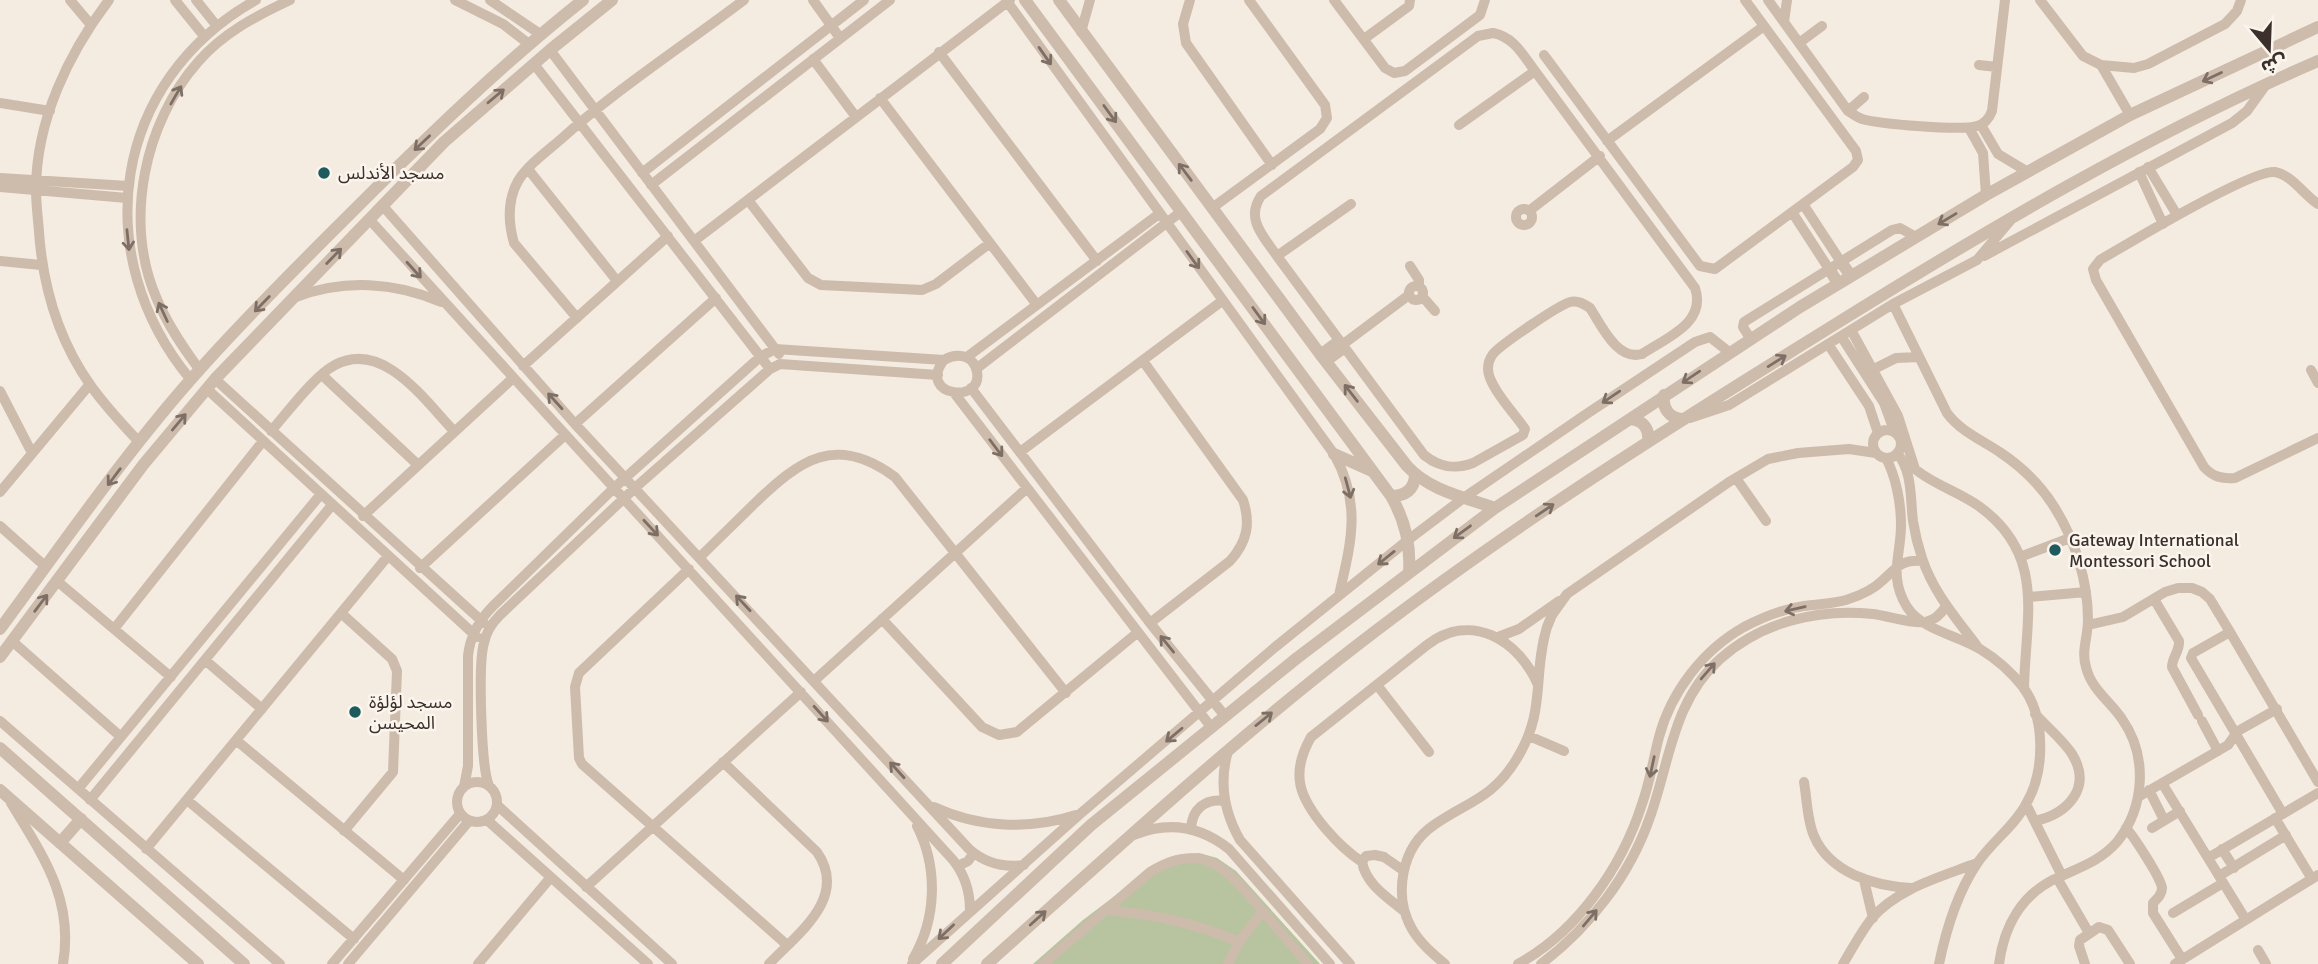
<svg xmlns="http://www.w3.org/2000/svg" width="2318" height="964" viewBox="0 0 2318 964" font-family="Signika,'Noto Sans Arabic',sans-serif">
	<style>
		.green { fill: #b8c4a0 }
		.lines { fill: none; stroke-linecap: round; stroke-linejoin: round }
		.minor { stroke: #cdbbac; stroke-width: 10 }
		.tertiary { stroke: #cdbbac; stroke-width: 12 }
		.oneway { stroke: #7d6f65 }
		.poi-dot { fill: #1f5a5e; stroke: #fbf5ee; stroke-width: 2.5 }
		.labels { text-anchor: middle; stroke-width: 5; stroke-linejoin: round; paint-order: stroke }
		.poi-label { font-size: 18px; fill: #3b302b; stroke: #fbf5ee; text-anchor: start }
	</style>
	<rect width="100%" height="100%" fill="#f4ebe1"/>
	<path class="green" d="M1199 853 1217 858 1236 871 1320 964H1033L1083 920 1161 861 1177 855Z"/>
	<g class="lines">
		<path class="minor" d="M70 0 91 25
			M109 0C68 54 36 121 36 190 36 204 38 218 39 232 43 287 59 341 91 386 106 407 122 424 139 442
			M175 0 204 36
			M196 0 216 25
			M455 0 503 24 529 44
			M490 0 540 34
			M813 0 840 38
			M1006 0 1334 454C1362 504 1351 543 1339 595
			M1190 0 1183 24 1186 43 1272 165
			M1334 0 1385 68 1394 73 1405 71 1480 15 1485 0
			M1768 0 1848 111C1853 114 1857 117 1862 119 1879 124 1962 131 1977 126 1985 124 1989 119 1992 111L2005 0
			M2040 0 2083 56 2101 65 2134 68 2148 64 2225 24 2237 11 2241 0
			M1784 22 1787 0
			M1081 32 1090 0
			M1493 33C1514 37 1523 55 1535 71L1695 288C1707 323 1666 338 1642 354 1617 361 1602 326 1590 308 1584 304 1578 300 1570 302 1559 305 1500 345 1493 354 1490 358 1488 364 1488 369 1488 386 1515 414 1525 429L1523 435 1473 463C1454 470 1439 467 1424 455L1277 256C1264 237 1245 219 1261 196L1478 36Z
			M1364 39 1409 6 1410 0
			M1799 43 1822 26
			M550 50 779 354
			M939 52 1097 261
			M1544 55 1700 266 1715 269 1853 167 1858 160 1856 151 1745 0
			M813 59 856 117
			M534 64 770 369
			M1979 65 1997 67
			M2101 65 2130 115
			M880 98 1037 305
			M0 103 50 111
			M1848 111 1864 97
			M1459 125 1535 71
			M1981 125 1998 154 2028 172
			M1969 128 1983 153 1986 195
			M1607 141 1764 26
			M2148 167 2177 215
			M528 169 617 281
			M2139 172 2163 224
			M642 173 864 0
			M0 178 128 186
			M651 185 890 0
			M0 187 127 198
			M748 200 808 278 821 285 922 290 936 284 990 243
			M1803 204 1841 262
			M2318 204C2304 195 2292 175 2275 172 2252 169 2127 244 2100 260L2093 269 2096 280 2204 467C2213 477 2222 479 2235 478L2318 438
			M382 205 575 424 969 849C985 863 1003 868 1024 865
			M1212 208 1320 129 1327 118 1325 105 1249 0
			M1516 217a8 8 0 1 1 16 0a8 8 0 1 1-16 0Z
			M1529 211 1600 156
			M1792 212 1829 269
			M369 219 953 860C965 875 970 891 970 910
			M694 241 1010 0
			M1277 256 1351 204
			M1984 256 2232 123 2247 111 2265 86
			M0 261 41 265
			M1410 266 1419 280V287
			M1409 293a7 7 0 1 1 14 0a7 7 0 1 1-14 0Z
			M1422 296 1435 311
			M296 297C344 279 395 282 441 302
			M1893 304 1947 413C1961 432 1982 440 2001 453 2022 467 2040 485 2053 505 2075 539 2088 581 2088 620 2088 637 2081 651 2086 667 2091 689 2110 701 2122 719 2148 756 2145 807 2117 842 2100 861 2081 867 2059 877 2022 893 2004 926 1999 964
			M577 318 514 243C508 222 507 201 518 181 528 165 546 152 560 140 617 89 683 46 744 0
			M1851 330 1898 416 1915 469C1934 485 1960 492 1980 507 2047 556 2025 619 2024 689
			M1841 336 1884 403 1895 433
			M1750 338 1743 327 1744 322 1892 230 1900 228 1916 237
			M1828 344 1869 406 1878 433
			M1342 345 1409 295
			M1320 354 1339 340
			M967 357 1159 214
			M1143 361 1243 500C1251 524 1247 542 1230 561L1150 623
			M1326 362 1345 348
			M523 366 668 236
			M199 369C182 346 167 324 156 297 124 221 144 123 198 62 223 33 256 16 290 0
			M976 369 1182 211
			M1872 370 1896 358 1919 357
			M2311 370 2318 383
			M322 375 417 464
			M215 379 484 623
			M191 380C87 255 112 81 256 0
			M971 388 1150 623 1225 716
			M207 389 477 637
			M0 391 32 453
			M955 394 1211 727
			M1690 418 1729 405 1893 304 1977 260 2010 221
			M575 424 716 298
			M1873 444a14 14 0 1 1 28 0a14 14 0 1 1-28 0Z
			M271 431C287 413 315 375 335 365 383 339 425 401 454 431
			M1020 452 1222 301
			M1897 453C1913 472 1910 498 1913 521 1915 534 1918 546 1922 558 1933 592 1956 618 1977 646
			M1886 458C1896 477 1901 503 1901 525 1901 556 1888 576 1907 607 1922 630 1957 635 1980 649 1995 658 2012 673 2023 687 2046 718 2045 772 2026 804 2014 827 1990 843 1976 865 1957 894 1946 930 1939 964
			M1736 478 1766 521
			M0 492 90 384
			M363 516 512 379
			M0 526 46 567
			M700 557C718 539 736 522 754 504 800 460 835 433 895 477L1066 693
			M2020 557 2070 538
			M420 568 565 435
			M689 569 579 673 575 687 579 758 582 764 787 945
			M57 581 171 677
			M2029 597 2086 592
			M2154 599 2179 641C2180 651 2172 657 2172 667L2198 715
			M341 613 392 659 397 671 393 772 344 831
			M882 619 982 727 999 735 1017 732 1137 633
			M2088 625 2123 617 2165 592 2178 588H2192L2202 592 2210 599 2230 632 2318 782
			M114 629 263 441
			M2230 632 2193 653 2191 658 2283 814
			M1498 637 1519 629 1559 601
			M12 641 121 737
			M205 660 262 709
			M815 680 1027 488
			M1377 685 1429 752
			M0 721 280 964
			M2202 721 2218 751
			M1529 736 1564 751
			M236 740 404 880
			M1228 751C1219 782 1224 812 1240 840L1350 964
			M723 762 817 852C849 898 797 934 769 964
			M457 802a20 20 0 1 1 40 0a20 20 0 1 1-40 0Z
			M1804 782C1807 799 1807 820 1814 836 1830 873 1874 886 1911 888
			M2162 783 2246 920
			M489 786C481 767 478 663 484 643 486 632 492 623 500 615L636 487 770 369 780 364 938 375
			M464 787 468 766V656C470 636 479 620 493 606L614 488 760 357 775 349 944 360C955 353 971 354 976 368 988 406 915 397 944 360
			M78 789 321 494
			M2149 790 2164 820
			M2138 797 2228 745 2238 731 2277 709
			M90 800 332 505
			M187 800 354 939
			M11 803C43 856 74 899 63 964
			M2026 804 2062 876
			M497 805 672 964
			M934 807C979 828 1029 830 1076 815
			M2275 818 2312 879
			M487 820 648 964
			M2035 821C2067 814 2093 788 2072 754 2063 740 2047 727 2035 714
			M2126 828C2134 837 2161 878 2162 888 2162 895 2157 899 2153 903V913L2182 959
			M2152 828 2180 811
			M1191 829C1192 809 1205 798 1225 801
			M1134 835C1168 821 1200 826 1229 849L1330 964
			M146 849 388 556
			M2222 849 2234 868
			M2208 858 2318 793
			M1362 862C1347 852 1336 841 1325 828 1299 797 1290 774 1311 737L1427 645C1471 611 1519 640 1538 685
			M958 866 968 861 974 853
			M1404 871 1384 857 1375 855 1366 856 1362 862C1366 884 1387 897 1404 911
			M2219 876 2286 835
			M2057 878 2089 933
			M1864 880 1873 918
			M586 887 801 692
			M1106 910C1152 914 1197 923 1239 942
			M2173 913 2223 883
			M2258 950 2266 964
			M913 959C937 918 938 867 917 826
			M332 964 460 814
			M348 964 469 821
			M478 964 551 877
			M912 964 1080 814 1274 648 1408 540 1465 497 1585 415 1695 342 1710 337 1729 352
			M1043 964 1150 872C1204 839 1228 870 1262 910 1277 928 1292 946 1308 964
			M1228 964 1239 942 1263 911
			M1445 964C1433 954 1420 943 1412 929 1393 896 1401 847 1434 825 1467 802 1493 798 1516 760 1547 711 1532 676 1547 627L1552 615 1567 594 1729 482 1768 459 1798 453 1849 449 1876 453
			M1518 964C1577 932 1622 867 1642 804 1650 782 1653 760 1659 737 1671 692 1703 650 1744 627 1763 617 1783 609 1804 606 1818 604 1832 604 1846 600 1859 596 1873 590 1883 580 1897 567 1902 559 1923 561
			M1541 964C1590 927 1630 875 1650 817 1670 761 1673 701 1720 659 1762 622 1818 608 1873 614 1890 616 1910 624 1926 622 1935 620 1941 614 1946 606
			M1843 964C1852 949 1861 932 1872 918 1898 888 1941 877 1977 863
			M2085 964 2079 946 2080 940 2099 927 2108 930 2130 964
			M2175 964 2318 875"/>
		<path class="tertiary" d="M1025 0 1391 496C1405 520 1411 544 1409 572
			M1059 0 1320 354 1407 466C1430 491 1464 497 1495 508
			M1841 262 1851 276
			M1829 269 1838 283
			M1664 395C1662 408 1669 418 1682 419
			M1630 419C1643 420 1650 429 1648 442
			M1334 454 1372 471
			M1391 496C1405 496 1415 490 1415 474
			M0 629C65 541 128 449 201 368 249 314 301 263 352 212 426 138 501 65 583 0
			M0 657 143 465 215 379 444 142 550 50 612 0
			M0 748 244 964
			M0 790 198 964
			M60 843 81 819
			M942 964 1091 825 1297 658 1495 508 1800 307 1986 195 2130 115 2318 27
			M987 964C1108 856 1227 746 1356 646 1508 528 1671 426 1834 325 1990 228 2149 134 2318 61"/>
	</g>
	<defs><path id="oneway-shaft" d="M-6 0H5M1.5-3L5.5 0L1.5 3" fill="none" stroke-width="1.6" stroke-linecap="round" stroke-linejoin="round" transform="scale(1.75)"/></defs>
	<g class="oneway">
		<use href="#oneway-shaft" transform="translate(1045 56) rotate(55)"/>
		<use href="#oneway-shaft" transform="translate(2212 77) rotate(155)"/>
		<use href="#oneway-shaft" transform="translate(176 95) rotate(-60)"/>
		<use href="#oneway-shaft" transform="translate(496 96) rotate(-40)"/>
		<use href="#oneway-shaft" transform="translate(1110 114) rotate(54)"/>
		<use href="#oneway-shaft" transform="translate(422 143) rotate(137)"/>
		<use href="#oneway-shaft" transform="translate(1185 172) rotate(-127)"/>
		<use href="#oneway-shaft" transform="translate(1947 219) rotate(149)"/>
		<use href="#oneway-shaft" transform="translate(128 240) rotate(84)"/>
		<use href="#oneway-shaft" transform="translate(334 256) rotate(-46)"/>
		<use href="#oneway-shaft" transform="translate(1193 260) rotate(54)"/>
		<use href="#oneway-shaft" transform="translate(414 270) rotate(48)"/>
		<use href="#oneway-shaft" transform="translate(262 304) rotate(134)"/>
		<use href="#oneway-shaft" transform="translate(163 312) rotate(-115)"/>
		<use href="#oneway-shaft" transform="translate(1259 316) rotate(54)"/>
		<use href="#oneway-shaft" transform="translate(1777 361) rotate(-32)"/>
		<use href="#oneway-shaft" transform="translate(1691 377) rotate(146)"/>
		<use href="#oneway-shaft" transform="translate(1351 393) rotate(-128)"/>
		<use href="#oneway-shaft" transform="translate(1611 397) rotate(146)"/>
		<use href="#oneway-shaft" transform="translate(555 401) rotate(-132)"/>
		<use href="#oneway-shaft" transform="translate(179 422) rotate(-50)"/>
		<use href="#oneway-shaft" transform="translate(996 448) rotate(53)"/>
		<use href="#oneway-shaft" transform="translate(114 477) rotate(127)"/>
		<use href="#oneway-shaft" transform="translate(1348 488) rotate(75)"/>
		<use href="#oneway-shaft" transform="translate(1545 510) rotate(-34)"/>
		<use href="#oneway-shaft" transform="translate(651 528) rotate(47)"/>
		<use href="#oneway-shaft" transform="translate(1462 532) rotate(144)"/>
		<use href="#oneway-shaft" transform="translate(1386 558) rotate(141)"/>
		<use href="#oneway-shaft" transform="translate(41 603) rotate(-53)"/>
		<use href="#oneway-shaft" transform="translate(743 603) rotate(-133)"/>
		<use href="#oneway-shaft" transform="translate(1795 609) rotate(167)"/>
		<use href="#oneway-shaft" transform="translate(1167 644) rotate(-129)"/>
		<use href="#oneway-shaft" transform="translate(1708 671) rotate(-49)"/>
		<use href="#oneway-shaft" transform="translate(821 714) rotate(48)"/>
		<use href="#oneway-shaft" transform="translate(1264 719) rotate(-39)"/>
		<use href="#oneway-shaft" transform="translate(1174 735) rotate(140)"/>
		<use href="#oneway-shaft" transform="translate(1652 767) rotate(102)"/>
		<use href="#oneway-shaft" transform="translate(897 770) rotate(-132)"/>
		<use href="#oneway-shaft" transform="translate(1038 918) rotate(-42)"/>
		<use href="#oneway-shaft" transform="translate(1590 918) rotate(-50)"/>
		<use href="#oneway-shaft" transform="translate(946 932) rotate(137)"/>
	</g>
	<g class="poi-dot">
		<circle cx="324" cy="173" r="7"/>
		<circle cx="2055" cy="550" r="7"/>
		<circle cx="355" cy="712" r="7"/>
	</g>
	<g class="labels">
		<g class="poi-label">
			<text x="338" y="179">مسجد الأندلس</text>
			<text x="2069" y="546">Gateway International<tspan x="2069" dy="21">Montessori School</tspan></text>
			<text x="369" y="708">مسجد لؤلؤة<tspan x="369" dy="21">المحيسن</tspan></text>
		</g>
	</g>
	<g transform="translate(2269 49) rotate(161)" stroke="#fbf5ee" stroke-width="5" paint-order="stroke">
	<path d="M0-5L12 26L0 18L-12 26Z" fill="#3b302b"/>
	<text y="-10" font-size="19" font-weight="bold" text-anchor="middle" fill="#3b302b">ش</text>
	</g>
</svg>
